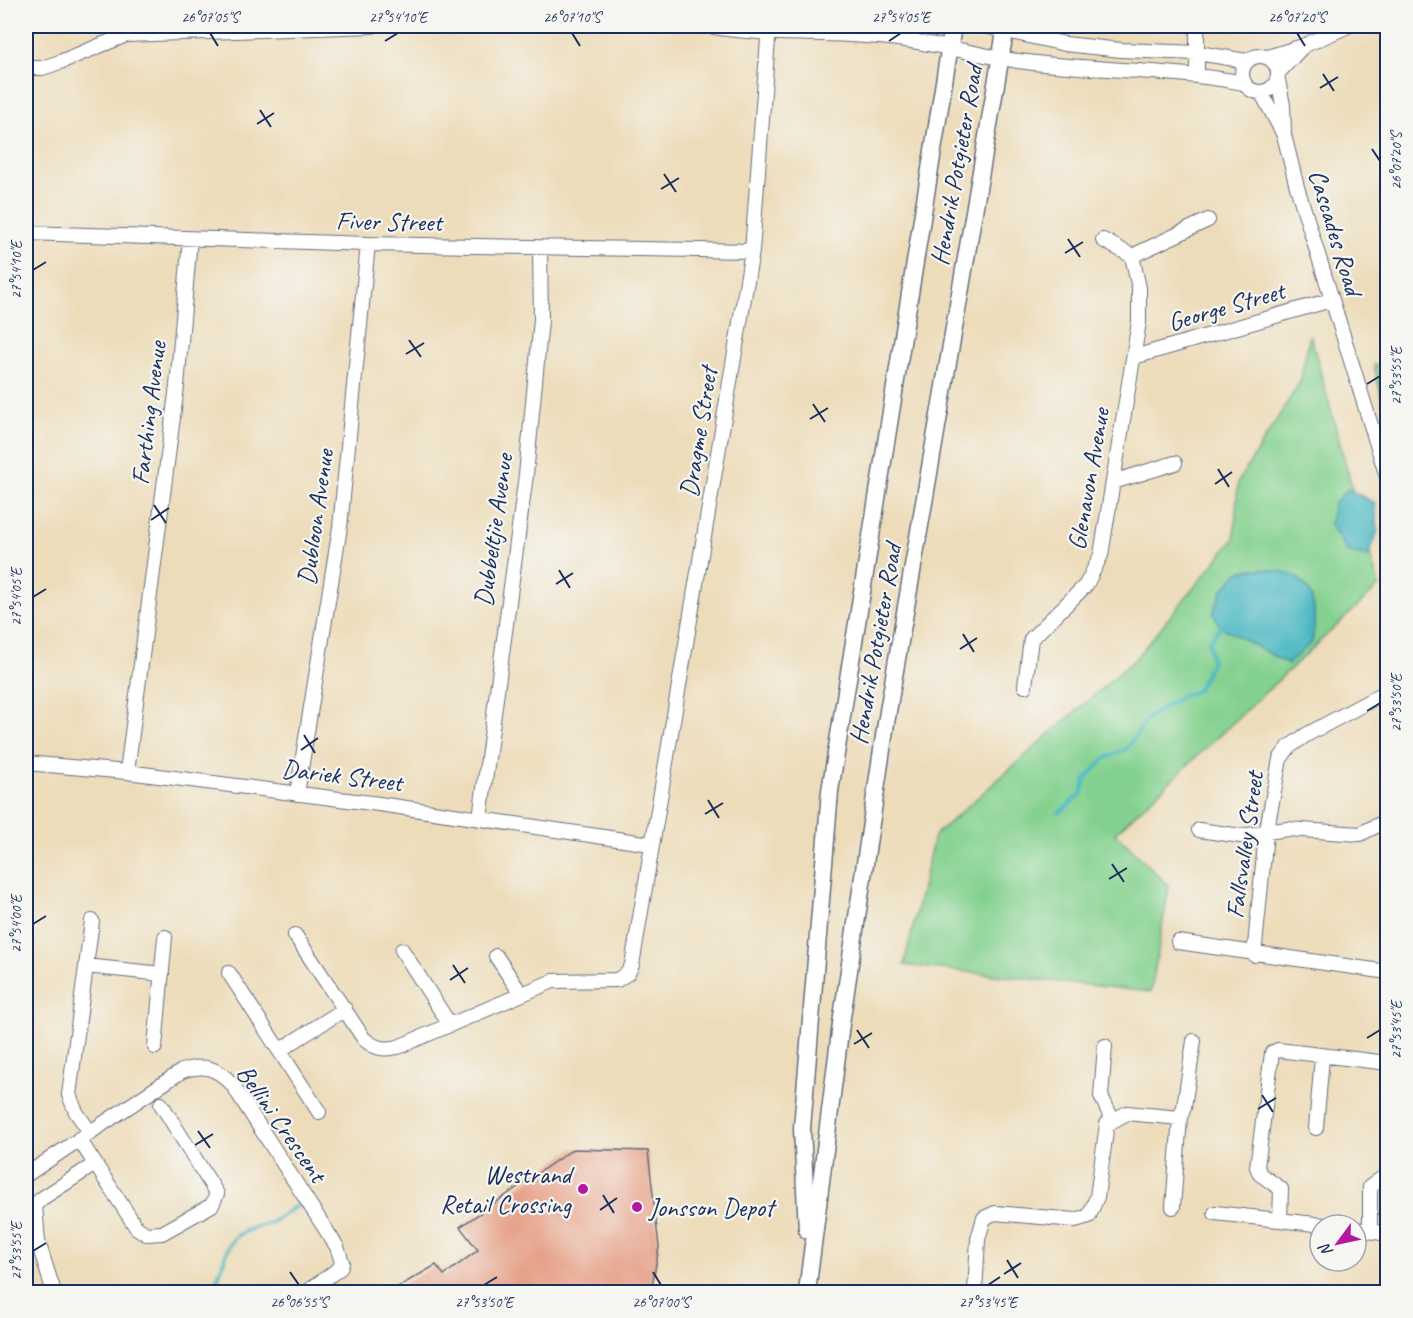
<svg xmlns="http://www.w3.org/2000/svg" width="1413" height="1318" viewBox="0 0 1413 1318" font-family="Caveat,sans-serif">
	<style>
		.green { fill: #84d18f; stroke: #508076; stroke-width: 1.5 }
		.water { fill: #48b7c2; stroke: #327390; stroke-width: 1.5 }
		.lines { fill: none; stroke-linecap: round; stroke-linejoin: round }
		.stream { stroke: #48b7c2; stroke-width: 4 }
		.building { fill: #e6a188 }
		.minor-casing { stroke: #646c7e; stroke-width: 16 }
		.major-casing { stroke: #646c7e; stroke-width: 19 }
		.minor { stroke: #fff; stroke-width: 14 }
		.major { stroke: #fff; stroke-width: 16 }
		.ticks { fill: none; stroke: #1b2f5e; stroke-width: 2 }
		.poi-dot { fill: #b5179e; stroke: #f6f6f2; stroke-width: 2 }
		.labels { text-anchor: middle; stroke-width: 4.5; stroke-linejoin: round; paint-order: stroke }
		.street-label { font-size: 26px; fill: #1b2f5e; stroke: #f6f6f2 }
		.poi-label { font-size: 26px; fill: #1b2f5e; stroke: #f6f6f2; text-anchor: end }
		.neatline { fill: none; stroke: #1b2f5e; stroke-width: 2 }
		.ticks-label { font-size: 15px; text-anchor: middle; fill: #1b2f5e }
	</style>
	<rect width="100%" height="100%" fill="#f6f6f2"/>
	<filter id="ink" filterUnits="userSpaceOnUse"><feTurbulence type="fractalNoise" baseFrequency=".0167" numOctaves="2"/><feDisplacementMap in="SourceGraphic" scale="12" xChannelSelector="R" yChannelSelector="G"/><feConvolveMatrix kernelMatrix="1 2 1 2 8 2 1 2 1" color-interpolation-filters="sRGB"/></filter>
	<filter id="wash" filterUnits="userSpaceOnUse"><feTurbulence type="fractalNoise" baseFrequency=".008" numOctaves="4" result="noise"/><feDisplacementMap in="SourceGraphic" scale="24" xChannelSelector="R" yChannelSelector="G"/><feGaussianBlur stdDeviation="1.35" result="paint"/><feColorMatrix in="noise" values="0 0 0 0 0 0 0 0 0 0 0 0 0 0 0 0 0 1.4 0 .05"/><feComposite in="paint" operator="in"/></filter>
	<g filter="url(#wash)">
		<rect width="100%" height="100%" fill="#eddcb9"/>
		<path class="green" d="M1310 334 1379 586 1115 833 1169 886 1151 992 904 965 934 836 1135 659 1234 539 1238 482 1300 382Z
			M1374 365H1387V422Z"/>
		<path class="water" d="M1348 489 1375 503 1378 531 1368 557 1348 552 1330 524 1334 503Z
			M1253 569C1306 568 1321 590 1312 642L1288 664 1221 627 1213 613 1222 591 1238 572Z"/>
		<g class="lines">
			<path class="stream" d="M1059 813 1082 793 1085 780 1104 759 1127 748 1150 716 1181 696 1197 691 1212 661 1209 641 1221 627
				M207 1292C223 1282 221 1254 234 1239 244 1228 259 1228 272 1222 281 1217 290 1210 299 1204"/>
		</g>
		<g id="blocks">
			<path class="building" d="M573 1149 648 1151 659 1247 651 1292H543L513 1288 511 1292H389L436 1265 444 1275 478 1250 460 1227Z"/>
		</g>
	</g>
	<g filter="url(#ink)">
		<use href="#blocks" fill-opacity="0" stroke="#646c7e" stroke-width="1.5"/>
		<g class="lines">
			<g class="minor-casing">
				<path id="minor" d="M708 26C764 37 822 31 880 37 927 41 972 54 1018 61 1094 71 1170 69 1244 83
					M984 26 1065 44 1121 50 1198 53 1247 61
					M1197 26V74
					M1242 74a18 18 0 1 1 36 0a18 18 0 1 1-36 0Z
					M1268 57 1303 46 1348 26
					M26 68H42L60 62 126 35 373 26
					M1279 72 1303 46
					M1278 80 1283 105 1284 132
					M1261 92 1284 135 1297 187 1388 480
					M26 233 368 244 752 251
					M1103 240 1132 256
					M1132 256 1208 220
					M1134 357 1331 300
					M1113 482 1175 463
					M1025 686 1031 639 1086 585 1101 555 1139 322V288L1132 256
					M26 763 127 772 379 804 651 844
					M127 772 177 386 190 239
					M297 794 340 527 368 244
					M480 818 526 475 541 320 540 248
					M1199 830 1241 836 1287 829 1360 834 1388 820
					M295 935 364 1039C376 1049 383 1050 398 1047L553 981 617 980 628 973 632 965 752 251 769 26
					M1178 942 1388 972
					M402 950 450 1025
					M1254 955 1266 834 1280 759 1289 747 1306 735 1388 691
					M496 956 521 994
					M86 966 162 974
					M229 973 319 1112
					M1105 1046 1101 1096 1112 1119
					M155 1047 165 937
					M280 1050 345 1009
					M1316 1128 1322 1057
					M90 1132 76 1112 69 1095 92 921
					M79 1139 136 1227 146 1234 162 1233 212 1205 217 1194 161 1104
					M26 1175 182 1071C204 1064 216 1067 232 1084L337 1247 342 1262 340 1268 307 1292
					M1173 1207 1180 1118
					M1215 1213 1324 1225
					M1280 1219 1281 1189 1260 1174 1257 1167 1272 1053 1278 1050 1388 1063
					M1356 1229 1388 1234
					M1370 1231V1187L1381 1179 1388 1178
					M54 1292 38 1242 35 1205 41 1199 95 1164
					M975 1292 978 1239 984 1218 995 1213 1075 1220 1089 1216 1097 1197 1107 1124 1127 1113 1180 1118 1184 1107 1194 1041"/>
			</g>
			<g class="major-casing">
				<path id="major" d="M807 1230 802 1128 830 791 953 26
					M807 1292 841 1024 886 723 1006 26"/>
			</g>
			<use href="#minor" class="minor"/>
			<use href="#major" class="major"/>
		</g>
	</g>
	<path class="ticks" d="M210 33 218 46M572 33 580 46M1297 33 1305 46M385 41 398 33M889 41 901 33M1323 74 1334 91M1320 88 1338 77M260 110 271 127M257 124 274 113M1372 149 1380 161M664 174 676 192M661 189 679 178M1068 239 1080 257M1065 253 1083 242M33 270 46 262M409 340 421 357M406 354 424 343M1367 384 1380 376M813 404 825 422M810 419 828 408M1218 469 1229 487M1215 484 1232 472M154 505 166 523M151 520 169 508M559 570 570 588M556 584 573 573M33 597 46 589M963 634 974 652M960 649 977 638M1367 711 1380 703M304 735 315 753M301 750 318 738M708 800 719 818M705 814 723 803M1112 864 1124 882M1109 879 1127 868M33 924 46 916M453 965 465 983M450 980 468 968M857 1030 869 1048M1367 1038 1380 1030M854 1044 872 1033M1262 1095 1273 1112M1258 1109 1276 1098M198 1131 210 1148M195 1145 213 1134M603 1195 614 1213M600 1210 617 1198M33 1251 46 1243M1007 1260 1018 1278M290 1272 299 1285M653 1272 661 1285M1004 1274 1021 1263M484 1285 497 1277M988 1285 1000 1277"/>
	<g class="poi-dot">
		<circle cx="583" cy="1189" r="6"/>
		<circle cx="637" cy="1207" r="6"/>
	</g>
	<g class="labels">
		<g class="street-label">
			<text transform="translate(956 165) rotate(-80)" y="9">Hendrik Potgieter Road</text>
			<text transform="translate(389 221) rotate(1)" y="9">Fiver Street</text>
			<text transform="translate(1336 232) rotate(73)" y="9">Cascades Road</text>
			<text transform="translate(1226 306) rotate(-16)" y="9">George Street</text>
			<text transform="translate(148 413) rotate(-83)" y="9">Farthing Avenue</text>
			<text transform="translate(698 432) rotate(-81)" y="9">Dragme Street</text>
			<text transform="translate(1088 479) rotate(-80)" y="9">Glenavon Avenue</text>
			<text transform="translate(315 517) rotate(-82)" y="9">Dubloon Avenue</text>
			<text transform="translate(493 530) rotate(-82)" y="9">Dubbeltjie Avenue</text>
			<text transform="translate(875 644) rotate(-80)" y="9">Hendrik Potgieter Road</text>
			<text transform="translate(342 775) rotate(7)" y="9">Dariek Street</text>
			<text transform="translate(1244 845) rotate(-82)" y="9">Fallsvalley Street</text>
			<text transform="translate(282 1123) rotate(55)" y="9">Bellini Crescent</text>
		</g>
		<g class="poi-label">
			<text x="571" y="1183">Westrand<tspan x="571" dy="30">Retail Crossing</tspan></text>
			<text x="649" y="1216" text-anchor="start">Jonsson Depot</text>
		</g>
	</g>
	<rect width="1413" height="1318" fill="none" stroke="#f6f6f2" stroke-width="66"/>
	<g transform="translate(1338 1243) rotate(237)"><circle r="28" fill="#f6f6f2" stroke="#9ea6b7" stroke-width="1.5"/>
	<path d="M0-4.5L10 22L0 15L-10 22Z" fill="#b5179e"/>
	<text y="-9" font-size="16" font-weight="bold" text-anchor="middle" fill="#1b2f5e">N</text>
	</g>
	<rect x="33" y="33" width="1347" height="1252" class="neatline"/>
	<g class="ticks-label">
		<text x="210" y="22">26°07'05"S</text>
		<text x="398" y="22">27°54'10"E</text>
		<text x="572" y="22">26°07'10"S</text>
		<text x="901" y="22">27°54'05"E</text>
		<text x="1297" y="22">26°07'20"S</text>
		<text transform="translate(1396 161) rotate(-90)" y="5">26°07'20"S</text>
		<text transform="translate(16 270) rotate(-90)" y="5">27°54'10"E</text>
		<text transform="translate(1396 376) rotate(-90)" y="5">27°53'55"E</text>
		<text transform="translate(16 597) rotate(-90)" y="5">27°54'05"E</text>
		<text transform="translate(1396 703) rotate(-90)" y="5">27°53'50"E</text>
		<text transform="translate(16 924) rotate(-90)" y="5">27°54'00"E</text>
		<text transform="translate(1396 1030) rotate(-90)" y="5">27°53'45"E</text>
		<text transform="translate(16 1251) rotate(-90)" y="5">27°53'55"E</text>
		<text x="299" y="1307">26°06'55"S</text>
		<text x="484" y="1307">27°53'50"E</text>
		<text x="661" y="1307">26°07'00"S</text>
		<text x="988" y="1307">27°53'45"E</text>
	</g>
</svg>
